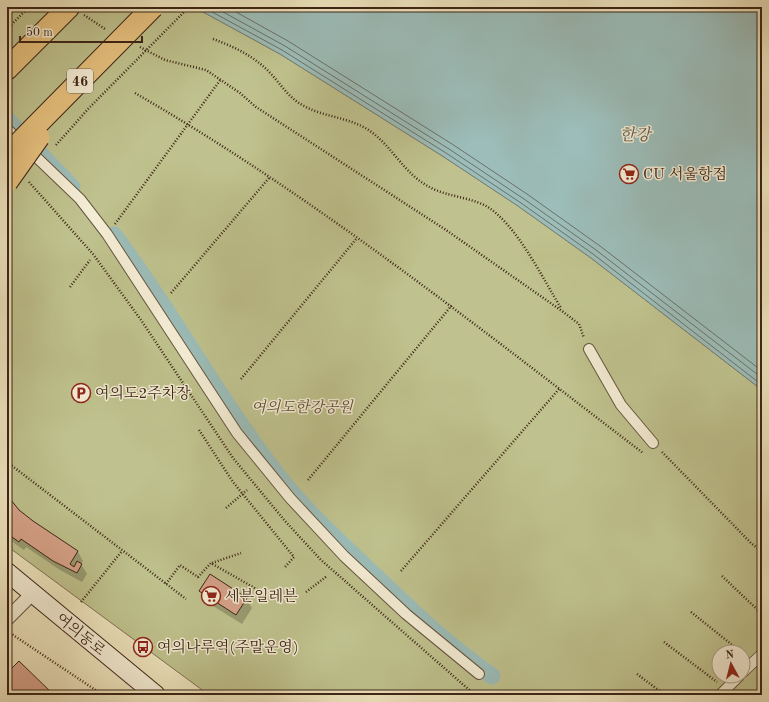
<svg xmlns="http://www.w3.org/2000/svg" width="769" height="702" viewBox="0 0 769 702" font-family="'Old Standard TT','Noto Serif KR',serif">
	<style>
		.green { fill: #bfc28e; stroke: #7e7352; fill-rule: evenodd }
		.water { fill: #9cbdb9; stroke: #768078 }
		.shadow { fill: #0003 }
		.lines { fill: none; stroke-linecap: round; stroke-linejoin: round }
		.shore { stroke: #6c7068; stroke-width: 1 }
		.canal { stroke: #9cbdb9; stroke-width: 17 }
		.building { fill: #d7a38a; stroke: #3c2416 }
		.pedestrian-casing { stroke: #685440; stroke-width: 12 }
		.minor-casing { stroke: #685440; stroke-width: 15 }
		.secondary-casing { stroke: #3c2416; stroke-width: 20 }
		.primary-casing { stroke: #3c2416; stroke-width: 23 }
		.path { stroke: #3c2416; stroke-width: 2.5; stroke-dasharray: 1 2; stroke-linecap: butt }
		.pedestrian { stroke: #f4edd5; stroke-width: 10 }
		.minor { stroke: #f4edd5; stroke-width: 13 }
		.secondary { stroke: #f4edd5; stroke-width: 18 }
		.primary { stroke: #e7c27f; stroke-width: 21 }
		.primary-bridge-casing { stroke: #3c2416; stroke-width: 23; stroke-linecap: butt }
		.path-bridge { stroke: #3c2416; stroke-width: 2.5; stroke-dasharray: 1 2; stroke-linecap: butt }
		.primary-bridge { stroke: #e7c27f; stroke-width: 21 }
		.labels { text-anchor: middle; stroke-width: 3; stroke-linejoin: round; paint-order: stroke }
		.shield { fill: #f4edd5; stroke: #73604f; stroke-width: 1 }
		.shield-label { font-size: 14px; font-weight: bold; fill: #3c2416 }
		.poi-label { font-size: 15px; fill: #3c2416; stroke: #f4edd5; text-anchor: start }
		.park-label { font-size: 15px; font-style: italic; fill: #5d4c34; stroke: #f4edd5 }
		.street-label { font-size: 15px; fill: #3c2416; stroke: #f4edd5 }
		.water-label { font-size: 16px; font-style: italic; fill: #595247; stroke: #f4edd5 }
	</style>
	<rect width="100%" height="100%" fill="#eee4be"/>
	<filter id="stains"><feTurbulence type="fractalNoise" baseFrequency=".005" numOctaves="4"/><feColorMatrix values="0 0 0 0 .2 0 0 0 0 .09 0 0 0 0 .02 0 0 0 .5 -.17"/></filter>
	<radialGradient id="worn" r=".72"><stop offset=".6" stop-color="#630" stop-opacity="0"/><stop offset="1" stop-color="#630" stop-opacity=".3"/></radialGradient>
	<path class="green" d="M7 7H194L280 54 444 157 518 206 591 258 762 390V695H209L7 546ZM719 652H743V676H719Z"/>
	<path class="water" d="M194 7H762V390L591 258 518 206 444 157 280 54Z"/>
	<path class="shadow" d="M7 497 19 511 33 522 78 552 83 561 81 564 87 574 82 582 60 570 26 547 24 550 14 543 7 531Z
		M200 591 246 599 252 608 242 624 205 601Z"/>
	<g class="lines">
		<path class="shore" d="M203 7 282 50 446 153 521 203 593 254 762 385
			M214 7 285 46 449 149 524 199 596 250 762 378
			M227 7 288 41 452 144 527 194 600 246 762 371"/>
		<path class="canal" d="M7 119 72 187
			M114 235C172 312 217 397 276 473 303 509 338 540 370 571 409 608 447 645 492 676"/>
	</g>
	<path class="building" d="M7 495 19 510 33 521 78 551 70 564 74 567 77 561 82 564 77 573 53 561 21 539 19 542 8 534 10 531 7 528Z
		M210 574 247 598 236 615 199 591Z
		M19 661 54 695H7V673Z"/>
	<g class="lines">
		<g class="pedestrian-casing">
			<path id="pedestrian" d="M7 129 80 199 107 234 237 433 290 498 344 556 406 614 479 674
				M589 349 621 405 653 443
				M743 672 762 654
				M720 695 739 676"/>
		</g>
		<g class="minor-casing">
			<path id="minor" d="M7 619 32 594"/>
		</g>
		<g class="secondary-casing">
			<path id="secondary" d="M7 572 156 695"/>
		</g>
		<g class="primary-casing">
			<path id="primary" d="M7 69 69 7"/>
		</g>
		<path class="path" d="M84 15 105 29
			M7 29 29 7
			M213 39C235 47 256 57 272 75 282 86 290 99 304 106 324 117 347 117 367 129 391 144 402 171 426 185 445 197 467 196 486 206 516 223 543 279 561 308
			M140 47 165 60 206 70 240 93 256 107 446 230 562 311 579 324 584 338
			M135 93C315 197 478 327 643 453
			M29 182 93 254 141 320 233 458 285 521 321 560 475 695
			M115 224 221 79
			M70 287 90 260
			M171 293 269 178
			M241 379 357 238
			M199 430 233 482 294 557 285 567
			M662 452 751 543 762 552
			M7 462 186 599
			M308 480 452 305
			M226 508 247 490
			M212 563 241 553
			M401 571 559 389
			M722 576 762 614
			M166 584 180 565 198 577 211 563 258 590
			M306 592 327 576
			M81 602 122 551
			M691 612 741 652
			M10 633 103 695
			M664 642 717 682
			M637 674 665 695"/>
		<use href="#pedestrian" class="pedestrian"/>
		<use href="#minor" class="minor"/>
		<use href="#secondary" class="secondary"/>
		<use href="#primary" class="primary"/>
		<g class="primary-bridge-casing">
			<path id="primary-bridge" d="M7 155 153 7
				M7 182 39 137"/>
		</g>
		<path class="path-bridge" d="M56 145 89 108 189 7"/>
		<use href="#primary-bridge" class="primary-bridge"/>
	</g>
	<defs>
		<g id="supermarket-ring" transform="scale(1)"><circle r="9.5" fill="#f4edd5" stroke="#8f2418" stroke-width="1.5"/><path d="M-6-5.5h2.5l.6 2H6L4.5 2H-2.5L-4.4-4H-6ZM-1.5 3.2a1.3 1.3 0 1 0 .1 0ZM3 3.2a1.3 1.3 0 1 0 .1 0Z" fill="#8f2418"/></g>
		<g id="parking-ring" transform="scale(1)"><circle r="9.5" fill="#f4edd5" stroke="#8f2418" stroke-width="1.5"/><path d="M-3.5-5.5H1a3.5 3.5 0 0 1 0 7H-1V5.5H-3.5ZM-1-3.4V-.6H.8a1.4 1.4 0 0 0 0-2.8Z" fill="#8f2418"/></g>
		<g id="bus-ring" transform="scale(1)"><circle r="9.5" fill="#f4edd5" stroke="#8f2418" stroke-width="1.5"/><path d="M-5-6H5V4H4V6H2V4H-2V6H-4V4H-5ZM-3.5-4V0h7V-4ZM-3.5 1.2v1.5H-2V1.2ZM2 1.2v1.5H3.5V1.2Z" fill="#8f2418"/></g>
	</defs>
	<g fill-rule="evenodd">
		<use href="#supermarket-ring" x="629" y="174"/>
		<use href="#parking-ring" x="81" y="393"/>
		<use href="#supermarket-ring" x="211" y="596"/>
		<use href="#bus-ring" x="143" y="647"/>
	</g>
	<g class="labels">
		<rect class="shield" x="67" y="69" width="26" height="24" rx="3"/>
		<g class="shield-label">
			<text x="80" y="86">46</text>
		</g>
		<g class="poi-label">
			<text x="643" y="179">CU 서울항점</text>
			<text x="95" y="398">여의도2주차장</text>
			<text x="225" y="601">세븐일레븐</text>
			<text x="157" y="652">여의나루역(주말운영)</text>
		</g>
		<g class="park-label">
			<text x="302" y="412">여의도한강공원</text>
		</g>
		<g class="street-label">
			<text transform="translate(81 634) rotate(39)" y="5">여의동로</text>
		</g>
		<g class="water-label">
			<text x="635" y="140">한강</text>
		</g>
	</g>
	<rect width="769" height="702" fill="none" stroke="#eee4be" stroke-width="24"/>
	<rect x="8" y="8" width="753" height="686" fill="none" stroke="#3c2416" stroke-width="2"/>
	<rect x="12" y="12" width="745" height="678" fill="none" stroke="#3c2416"/>
	<g transform="translate(731 664) rotate(353)"><circle r="19" fill="#f4edd5" stroke="#aa9d89"/>
	<path d="M0-3L7 15L0 10L-7 15Z" fill="#8f2418"/>
	<text y="-6" font-size="11" font-weight="bold" text-anchor="middle" fill="#3c2416">N</text>
	</g>
	<path d="M20 36v6h122v-6" fill="none" stroke="#3c2416" stroke-width="2"/>
	<text x="26" y="36" font-size="12" fill="#3c2416" stroke="#f4edd5" stroke-width="3" paint-order="stroke">50 m</text>
	<rect width="100%" height="100%" filter="url(#stains)"/>
	<rect width="100%" height="100%" fill="url(#worn)"/>
</svg>
